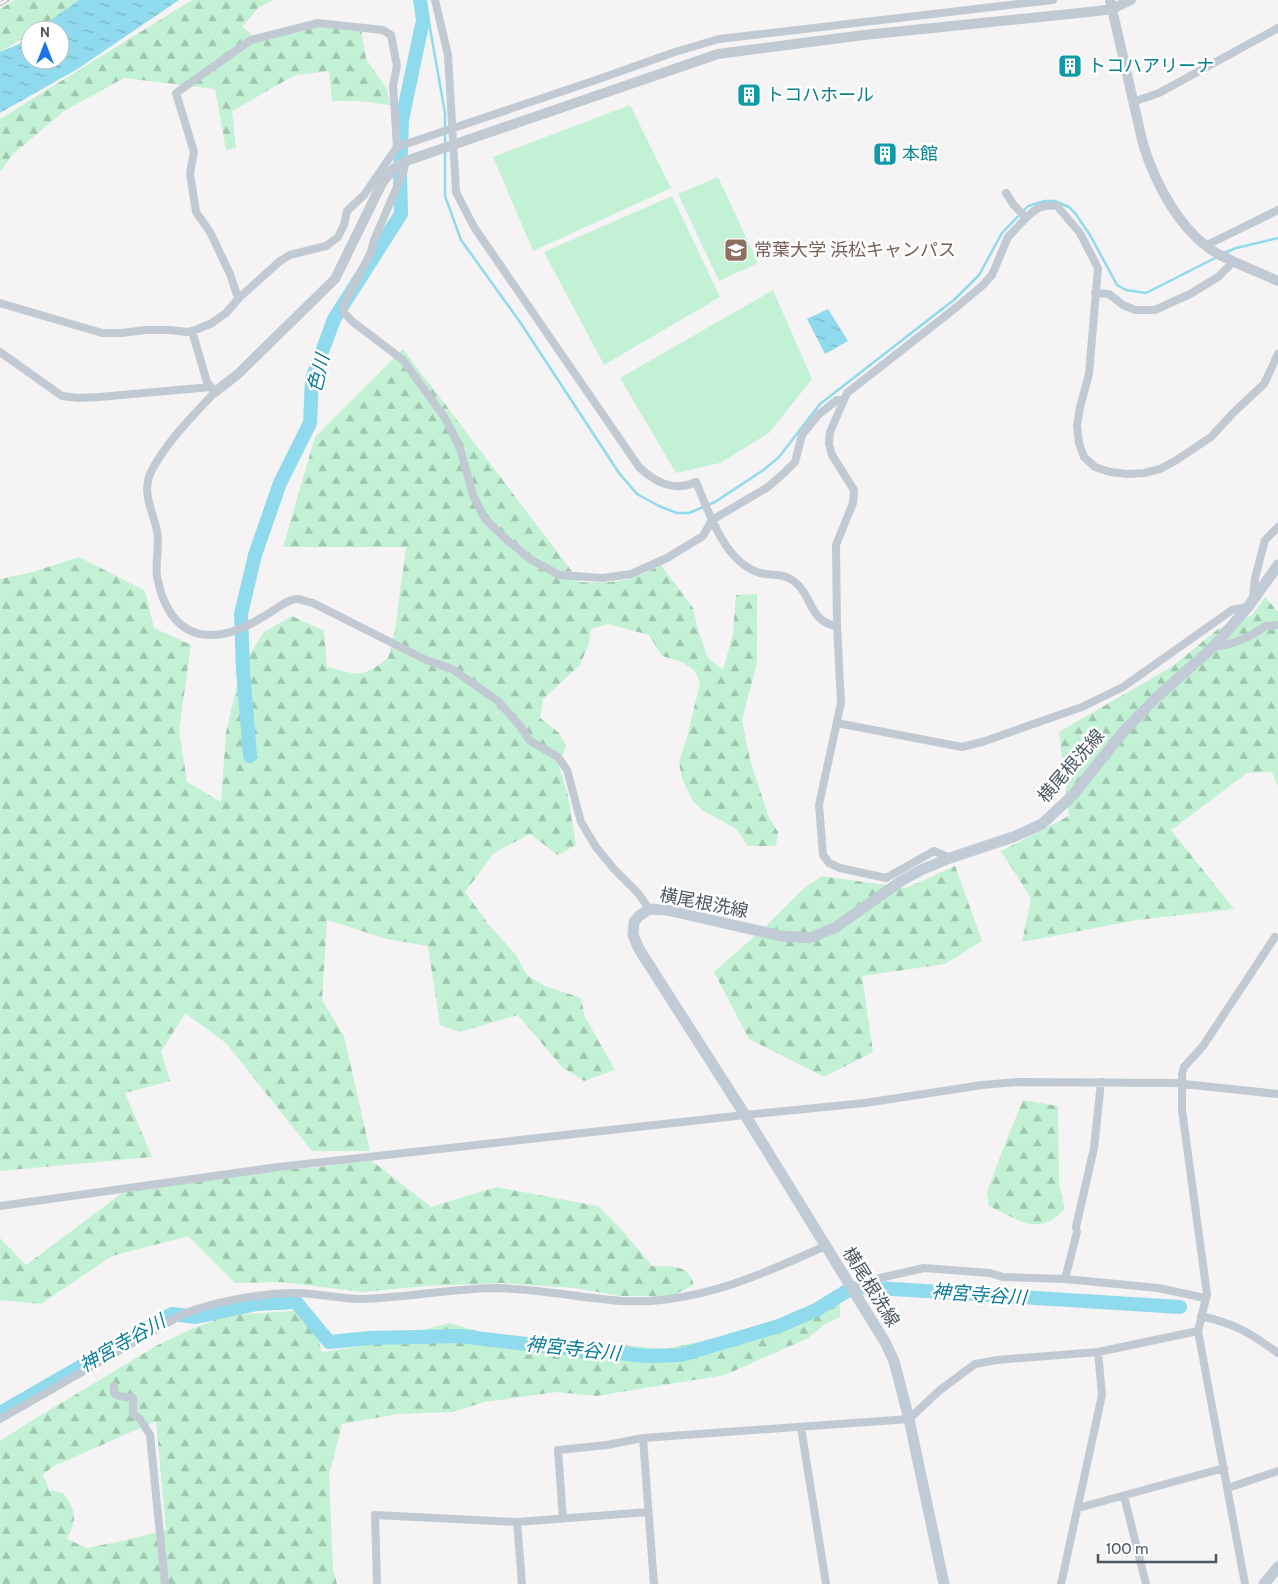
<svg xmlns="http://www.w3.org/2000/svg" width="1278" height="1584" viewBox="0 0 1278 1584" font-family="Cabin,'Noto Sans JP',sans-serif">
	<style>
		.grass { fill: #c3f1d5 }
		.forest { fill: url(#forest-firs); fill-rule: evenodd }
		.water { fill: url(#water-ripples) }
		.lines { fill: none; stroke-linecap: round; stroke-linejoin: round }
		.stream { stroke: #90daee; stroke-width: 2.5 }
		.river { stroke: #90daee; stroke-width: 14 }
		.minor { stroke: #c1cad2; stroke-width: 8 }
		.tertiary { stroke: #c1cad2; stroke-width: 10 }
		.secondary { stroke: #c1cbd6; stroke-width: 11 }
		.rail-casing { stroke: #b5b8bd; stroke-width: 4.5 }
		.rail { stroke: #fff; stroke-width: 2.5; stroke-dasharray: 8; stroke-linecap: butt }
		.labels { text-anchor: middle; stroke-width: 5; stroke-linejoin: round; paint-order: stroke }
		.culture-label { font-size: 18px; fill: #0d838f; stroke: #fff; text-anchor: start }
		.education-label { font-size: 18px; fill: #785e54; stroke: #fff; text-anchor: start }
		.street-label { font-size: 18px; fill: #4a5661; stroke: #fff }
		.water-label { font-size: 19px; font-style: italic; fill: #0c7c9b; stroke: #fff }
	</style>
	<defs>
		<pattern id="forest-firs" width="22" height="20" patternUnits="userSpaceOnUse" patternTransform="scale(1.25)"><rect width="22" height="20" fill="#c3f1d5"/><path d="M5 1l3.5 6h-7zM16 11l3.5 6h-7z" fill="#a0c6b0"/></pattern>
		<pattern id="water-ripples" width="26" height="14" patternUnits="userSpaceOnUse" patternTransform="scale(1.25)"><rect width="26" height="14" fill="#90daee"/><path d="M2 4q2-2 4 0t4 0M15 11q2-2 4 0t4 0" fill="none" stroke="#78b4c4"/></pattern>
	</defs>
	<rect width="100%" height="100%" fill="#f5f3f3"/>
	<path class="grass" d="M630 105 671 188 533 251 493 157Z
		M718 177 758 263 719 281 678 194Z
		M672 196 720 297 604 365 544 252Z
		M773 290 812 379 769 433 720 463 676 473 620 378Z"/>
	<path class="forest" d="M15 0H81L36 30H30V34L0 52V9Z
		M192 0H274L258 8 242 27 256 38 322 23 361 28 366 59 387 89 390 105 359 101H332L329 71 295 75 232 111 236 148 226 150 215 89 124 78 64 111 13 154 0 172V119Z
		M403 349 580 582C614 584 631 581 661 565L693 608 699 633 708 658 723 670 733 634 736 595 757 594V662L742 720 750 760 769 818 778 832 776 846H748L735 828 702 810 692 800 682 778 679 762 687 737 700 683 695 671 682 662 662 656 649 635 608 624 591 629 589 643 580 665 543 699 540 718 559 733 566 746 559 767 567 791 576 845 558 855 530 834 494 853 465 892 489 925 516 955 527 975 545 986 581 998 585 1017 615 1070 584 1081 562 1067 518 1015 460 1032 440 1025 428 946 387 939 327 920 322 1000 344 1036 370 1151H312L226 1043 185 1013 161 1052 170 1081 125 1093 152 1157 0 1171V579L33 572 79 557 145 591 154 628 191 645 179 730 187 782 221 802 226 732 241 668 264 632 292 616 324 631 327 667C359 675 361 679 388 658L395 630 406 547H283L315 437Z
		M1265 597 1278 612V786L1272 772 1247 773 1171 830 1234 909 1137 920 1022 942 1031 898 1001 851 1069 816 1059 732 1173 666 1218 629 1252 615Z
		M955 866 982 941 945 964 862 976 873 1052 824 1077 749 1039 714 972 767 925 803 889 822 876 906 888Z
		M1023 1100 1058 1106 1059 1184 1065 1209C1038 1238 1018 1219 989 1206L987 1192 1005 1144Z
		M371 1160 431 1207 496 1187 598 1206 622 1230 652 1266C672 1267 688 1263 694 1285L671 1296H621L575 1288 502 1283 426 1286 362 1292 282 1282 235 1283 188 1236 112 1256 41 1304 0 1300V1238L26 1265 122 1193 217 1173 313 1168Z
		M840 1304V1317L824 1325 808 1338 725 1375 596 1396 556 1392 484 1402 453 1412 398 1414 342 1424 329 1475 333 1569 337 1584H0V1441L38 1417 156 1346 189 1330 228 1315 309 1310 322 1352 357 1347 450 1323 494 1336 571 1340 665 1349 749 1331ZM156 1421 166 1530 122 1541 87 1548 67 1539C77 1517 77 1513 63 1493L49 1490 43 1474 54 1466Z"/>
	<path class="water" d="M79 0H179L79 68 0 113V52L19 44 30 35V60H60V30H37Z
		M828 309 848 341 825 354 807 319Z"/>
	<g class="lines">
		<path class="stream" d="M425 0 445 113V128
			M445 145V133
			M445 151V196L461 240 520 322 619 473 637 494 659 506 677 513H689L715 502 762 471 779 457 820 404 955 299 979 275 1002 233 1028 206 1045 201H1055L1069 207 1075 213 1090 235 1117 285 1126 290 1146 293 1217 257
			M1224 253 1236 248 1278 238"/>
		<path class="river" d="M250 756 243 670 241 614 255 555 280 483 310 423 312 379 334 319 401 214 400 175 402 120 423 20 420 0
			M0 1413 172 1314 196 1317 257 1304 296 1302 329 1342 370 1338 459 1336 535 1345 648 1356 681 1355 779 1326 816 1310 847 1291 861 1287 1180 1307"/>
		<path class="minor" d="M435 0 448 55 456 192 474 227 639 467C656 483 674 492 696 482 709 512 723 559 757 572 773 578 784 570 799 586 813 601 811 622 837 626L841 703 819 805 823 855 829 863 840 868 886 878 934 851 950 858
			M1133 102 1159 93 1278 28
			M406 161 403 173 374 240 371 252 343 306 344 313 353 322 403 360 445 418 460 448 473 495 485 519 507 540 530 559 559 575 603 578 631 574 667 558 703 536 712 520 768 487 784 473 795 462 802 435 818 415 837 400H843
			M1006 193 1013 204 1026 218C1036 208 1043 204 1057 206L1080 233 1098 268 1089 374 1080 407 1077 426 1079 443 1084 457 1095 467 1110 472 1128 474 1144 473 1160 469 1175 461 1211 437 1234 412 1264 384 1278 354
			M1207 245 1278 210
			M1095 293 1109 294 1123 305 1135 310H1155L1190 294 1218 277 1234 261
			M238 298 230 274 210 232 196 212 190 173 194 152 176 93 251 40 318 23 383 30 391 35 397 66 393 86 397 147
			M0 303 102 333H122L145 330H170L187 332 198 329 212 323 226 313 240 297 280 261 290 255 326 246 338 237 344 225 347 211 364 195 397 147 599 79 675 52 719 39 1053 0
			M192 331 207 382 211 387
			M0 352 62 396 78 398 99 397 211 387 215 392C193 416 166 442 151 472 141 492 153 511 157 531 160 546 155 562 157 576 161 600 173 628 200 634 226 639 250 625 271 612 279 607 288 599 298 599 303 600 308 602 313 603L426 660 452 669 498 701 520 726 530 741 558 757 567 770 581 822 596 847 614 869 638 893 649 909
			M1253 599 1255 578 1265 540 1278 527
			M837 626 836 545 853 503 854 490 832 455 829 444 830 432 847 393 958 306 983 285 992 275 1008 237 1026 218
			M1213 647 1230 644 1246 638 1266 626 1278 625
			M837 723 962 747 982 742 1082 707 1123 687 1232 610 1248 607
			M0 1206 278 1167 745 1115 865 1103 982 1085 1019 1082 1174 1083 1278 1094
			M1065 1279 1077 1232 1076 1227 1094 1148 1101 1082
			M854 1292 862 1282 924 1268 990 1273 1003 1277 1065 1279 1158 1288 1205 1298
			M1201 1316C1236 1324 1250 1333 1278 1353
			M114 1386V1393L119 1396 133 1398V1414L140 1419 150 1435 165 1584
			M0 1419 183 1314C214 1302 256 1294 290 1293 314 1292 338 1299 362 1299 407 1298 452 1288 498 1288 540 1289 581 1298 622 1301 694 1305 762 1275 825 1246
			M801 1427 826 1584
			M1228 1488 1278 1471
			M1124 1496 1146 1584
			M1078 1508 1224 1468
			M563 1519 558 1450 607 1445 643 1438
			M517 1522 522 1584
			M377 1584 375 1515 517 1522 648 1512
			M654 1584 643 1438 909 1419 940 1390 975 1364 997 1360 1098 1352 1198 1331
			M1061 1584 1102 1395 1098 1352
			M1245 1584 1198 1331 1207 1294 1182 1110V1074L1184 1067 1203 1046 1275 937"/>
		<path class="tertiary" d="M1110 0 1143 144C1155 183 1180 232 1218 254 1237 264 1258 272 1278 281
			M215 392 238 374 335 279 382 183 393 169 406 161 718 54 864 35 1098 11 1112 9 1131 0"/>
		<path class="secondary" d="M944 1584 909 1419 894 1361 885 1342 745 1115 639 949 633 935 634 922 639 916 649 909 667 910 781 936 810 938 836 927 901 881 921 870 950 858 1013 837 1042 824 1073 795 1123 732 1157 697 1213 647 1248 607 1278 565
			M1264 1584 1278 1567"/>
		<g class="rail-casing">
			<path id="rail" d="M0 4 7 0"/>
		</g>
		<use href="#rail" class="rail"/>
	</g>
	<defs>
		<g id="building-square" transform="scale(1.25)"><rect x="-9" y="-9" width="18" height="18" rx="4" fill="#0f9aa8" stroke="#fff"/><path d="M-4-6H4V6H1V3H-1V6H-4ZM-2.5-4.3h1.7v1.8h-1.7ZM.8-4.3h1.7v1.8H.8ZM-2.5-1h1.7V.8h-1.7ZM.8-1h1.7V.8H.8Z" fill="#fff"/></g>
		<g id="university-square" transform="scale(1.25)"><rect x="-9" y="-9" width="18" height="18" rx="4" fill="#8d6e63" stroke="#fff"/><path d="M0-5L7-2L0 1L-7-2ZM-4 1L0 2.5L4 1V4Q0 6-4 4Z" fill="#fff"/></g>
	</defs>
	<g fill-rule="evenodd">
		<use href="#building-square" x="1070" y="66"/>
		<use href="#building-square" x="749" y="95"/>
		<use href="#building-square" x="885" y="154"/>
		<use href="#university-square" x="736" y="250"/>
	</g>
	<g class="labels">
		<g class="culture-label">
			<text x="1088" y="72">トコハアリーナ</text>
			<text x="766" y="101">トコハホール</text>
			<text x="902" y="160">本館</text>
		</g>
		<g class="education-label">
			<text x="754" y="256">常葉大学 浜松キャンパス</text>
		</g>
		<g class="street-label">
			<text transform="translate(1071 766) rotate(-49)" y="6">横尾根洗線</text>
			<text transform="translate(704 903) rotate(11)" y="6">横尾根洗線</text>
			<text transform="translate(871 1287) rotate(58)" y="6">横尾根洗線</text>
		</g>
		<g class="water-label">
			<text transform="translate(318 373) rotate(-76)" y="7">色川</text>
			<text transform="translate(979 1294) rotate(4)" y="7">神宮寺谷川</text>
			<text transform="translate(122 1343) rotate(-30)" y="7">神宮寺谷川</text>
			<text transform="translate(573 1348) rotate(6)" y="7">神宮寺谷川</text>
		</g>
	</g>
	<g transform="translate(45 45)"><circle r="24" fill="#ffffff" stroke="#b7bbc0"/>
	<path d="M0-4L9 19L0 12L-9 19Z" fill="#1a73e8"/>
	<text y="-8" font-size="14" font-weight="bold" text-anchor="middle" fill="#4a5661">N</text>
	</g>
	<path d="M1098 1554v8h118v-8" fill="none" stroke="#4a5661" stroke-width="2.5"/>
	<text x="1106" y="1554" font-size="15" fill="#4a5661" stroke="#ffffff" stroke-width="4" paint-order="stroke">100 m</text>
</svg>
